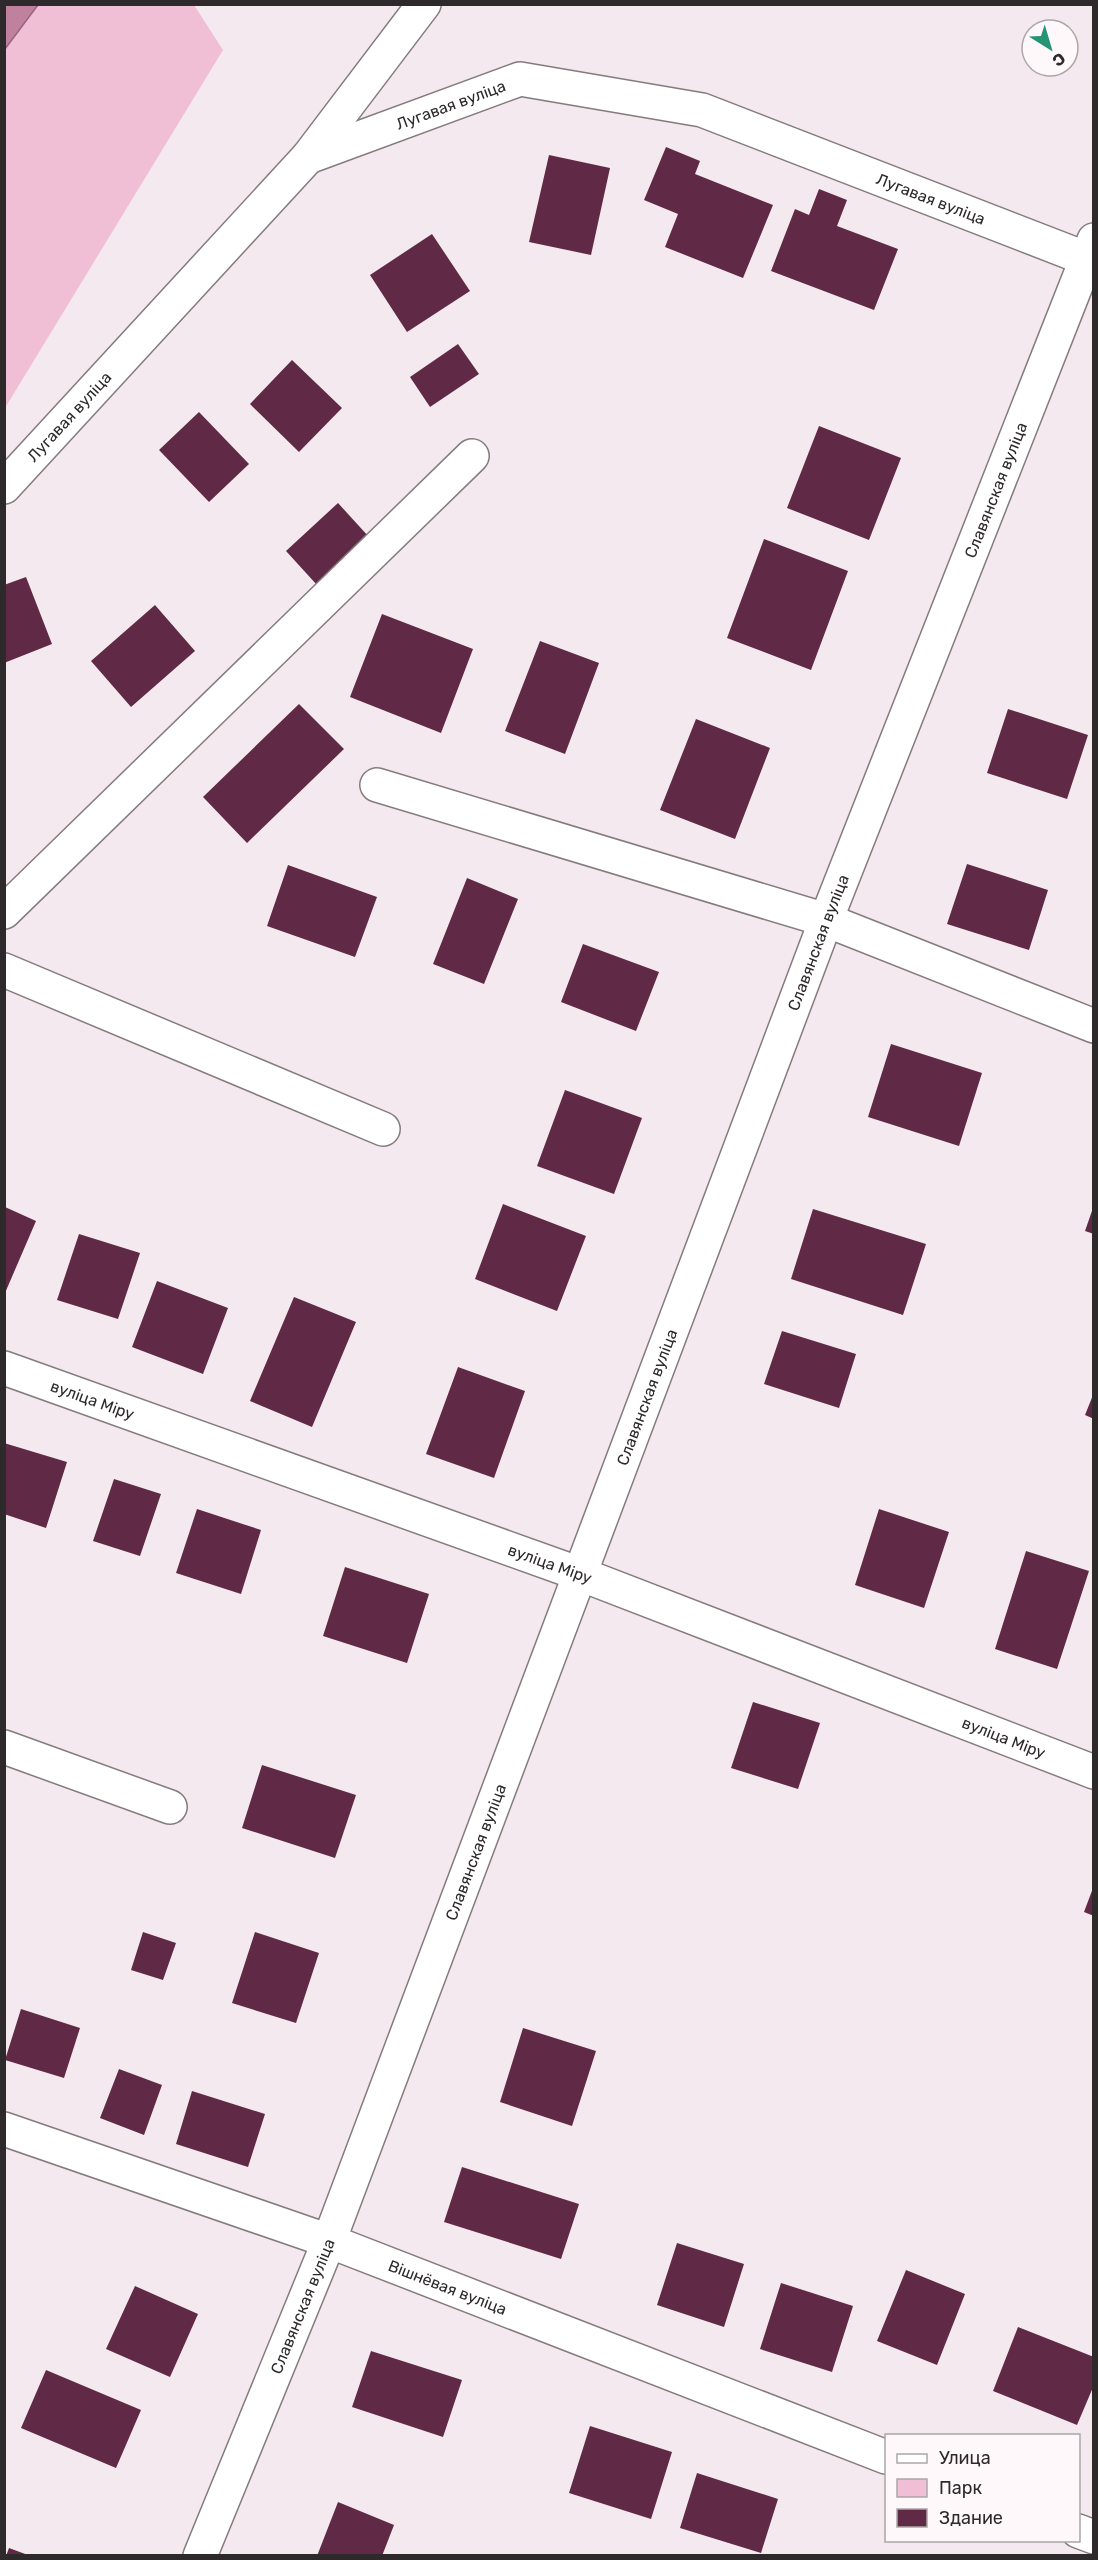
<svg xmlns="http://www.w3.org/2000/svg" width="1098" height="2560" viewBox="0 0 1098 2560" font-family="Rubik,sans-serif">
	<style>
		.green { fill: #f0bfd6 }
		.water { fill: #c0819f; stroke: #94677c; stroke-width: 1.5 }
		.building { fill: #602a46 }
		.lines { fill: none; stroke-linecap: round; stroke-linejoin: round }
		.minor-casing { stroke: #857b7f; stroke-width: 36 }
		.minor { stroke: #fff; stroke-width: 33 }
		.labels { text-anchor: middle; stroke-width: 6; stroke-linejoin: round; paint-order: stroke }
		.street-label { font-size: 16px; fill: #2e2a2c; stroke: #fef8fa }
	</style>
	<rect width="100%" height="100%" fill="#f4e9ee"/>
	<path class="green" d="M5 5H194L223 50 5 408Z"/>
	<path class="water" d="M5 4 38 5 5 49 4 5Z"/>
	<path class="building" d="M666 147 700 161 695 174 773 205 743 278 665 247 678 214 644 200Z
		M549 155 610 168 591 255 529 242Z
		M819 189 847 200 837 226 898 249 874 310 771 271 795 209 809 215Z
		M432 234 470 291 407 332 370 275Z
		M458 344 479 374 430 407 410 377Z
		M292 360 342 408 299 452 250 404Z
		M199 412 249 464 209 502 159 450Z
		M819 426 901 458 869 540 787 508Z
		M338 503 369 537 317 585 286 551Z
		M764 539 848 571 811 670 727 638Z
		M26 577 52 644 4 663V585Z
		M155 605 195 651 131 707 91 661Z
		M382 614 473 649 441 733 350 697Z
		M540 641 599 663 565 754 505 731Z
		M299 704 344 749 247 843 203 797Z
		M1008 709 1088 735 1067 799 987 773Z
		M696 719 770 748 735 839 660 810Z
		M967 864 1048 890 1029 950 947 924Z
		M288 865 377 897 355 957 267 926Z
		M467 878 518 899 484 984 433 964Z
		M583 944 659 972 636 1031 561 1002Z
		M891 1044 982 1073 959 1146 868 1117Z
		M565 1090 642 1118 614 1194 537 1166Z
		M503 1204 586 1236 557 1311 475 1279Z
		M5 1207 36 1221 5 1293Z
		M1093 1208H1094V1234L1085 1231Z
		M813 1209 926 1244 903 1315 791 1279Z
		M79 1234 140 1253 118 1319 57 1300Z
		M157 1281 228 1308 203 1374 132 1347Z
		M294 1297 356 1322 312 1427 250 1401Z
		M782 1331 856 1354 839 1408 764 1384Z
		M458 1367 525 1391 494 1478 426 1454Z
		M1093 1395H1094V1419L1085 1415Z
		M4 1443 67 1462 46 1528 4 1514Z
		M114 1479 161 1494 140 1556 93 1541Z
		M197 1509 261 1530 241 1594 176 1573Z
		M879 1509 949 1532 924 1608 855 1585Z
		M1026 1551 1089 1571 1057 1669 995 1649Z
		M345 1567 429 1594 407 1663 323 1636Z
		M753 1702 820 1723 798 1789 731 1768Z
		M262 1765 356 1795 335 1858 242 1828Z
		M1093 1888H1094V1916L1084 1912Z
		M143 1932 176 1943 163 1980 131 1970Z
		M255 1932 319 1953 296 2023 232 2003Z
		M21 2009 80 2028 64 2078 5 2060Z
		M523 2028 596 2051 572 2126 500 2102Z
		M119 2069 162 2085 144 2135 100 2118Z
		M192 2091 265 2114 248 2167 176 2144Z
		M462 2167 579 2204 561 2259 444 2222Z
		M677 2243 744 2264 724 2327 657 2305Z
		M906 2270 965 2294 937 2365 877 2341Z
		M781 2283 853 2306 832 2372 760 2349Z
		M135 2286 198 2314 170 2377 106 2349Z
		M1018 2327 1094 2357V2385L1077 2425 993 2391Z
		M371 2351 462 2380 443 2437 352 2407Z
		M46 2370 141 2410 116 2468 21 2428Z
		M590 2426 672 2452 651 2519 569 2493Z
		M697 2473 778 2499 761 2553 680 2528Z
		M338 2502 394 2525 382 2556H317Z
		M9 2548 28 2555V2556H6Z"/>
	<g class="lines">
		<g class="minor-casing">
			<g id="minor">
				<path id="s1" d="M308 157 520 79 702 110 1087 259"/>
				<path id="s2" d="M4 487 308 157 424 4"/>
				<path d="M377 785 826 920 1094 1026"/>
				<path d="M4 912 472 456"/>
				<path d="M4 970 383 1129"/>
				<path id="s3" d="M4 1368 580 1574 1094 1772"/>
				<path d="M4 1747 170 1807"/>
				<path id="s4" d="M4 2129 329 2241 886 2457"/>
				<path d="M1078 2531 1094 2537"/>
				<path id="s5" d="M200 2556 329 2241 826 920 1094 240"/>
			</g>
		</g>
		<use href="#minor" class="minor"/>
	</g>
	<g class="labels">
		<g class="street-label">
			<text dy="6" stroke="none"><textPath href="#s1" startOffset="152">Лугавая вуліца</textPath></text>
			<text dy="6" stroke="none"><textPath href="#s1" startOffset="656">Лугавая вуліца</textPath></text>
			<text dy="6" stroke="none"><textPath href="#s2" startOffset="96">Лугавая вуліца</textPath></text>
			<text dy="6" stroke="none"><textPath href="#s5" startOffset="2214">Славянская вуліца</textPath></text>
			<text dy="6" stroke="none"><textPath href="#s5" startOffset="1728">Славянская вуліца</textPath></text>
			<text dy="6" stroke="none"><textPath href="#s5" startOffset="1242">Славянская вуліца</textPath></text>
			<text dy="6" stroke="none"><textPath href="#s3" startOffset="94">вуліца Міру</textPath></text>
			<text dy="6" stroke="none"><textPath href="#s3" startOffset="580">вуліца Міру</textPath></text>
			<text dy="6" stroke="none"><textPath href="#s3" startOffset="1066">вуліца Міру</textPath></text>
			<text dy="6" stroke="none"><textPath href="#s5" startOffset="756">Славянская вуліца</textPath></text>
			<text dy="6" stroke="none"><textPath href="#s4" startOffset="471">Вішнёвая вуліца</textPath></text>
			<text dy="6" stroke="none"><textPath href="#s5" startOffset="270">Славянская вуліца</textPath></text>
		</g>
	</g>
	<rect width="1098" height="2560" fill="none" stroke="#2e2a2c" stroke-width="12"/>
	<rect x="885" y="2434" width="195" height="108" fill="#fef8fa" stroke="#aba6a8" stroke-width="1.5"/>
	<rect x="897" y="2454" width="30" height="9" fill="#ffffff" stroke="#aba6a8" stroke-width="1.5"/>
	<text x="939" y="2464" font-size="18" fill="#2e2a2c">Улица</text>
	<rect x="897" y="2479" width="30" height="18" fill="#f0bfd6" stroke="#aba6a8" stroke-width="1.5"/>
	<text x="939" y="2494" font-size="18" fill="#2e2a2c">Парк</text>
	<rect x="897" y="2509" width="30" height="18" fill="#602a46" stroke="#aba6a8" stroke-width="1.5"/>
	<text x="939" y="2524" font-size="18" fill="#2e2a2c">Здание</text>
	<g transform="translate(1050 48) rotate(143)"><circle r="28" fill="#fef8fa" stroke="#aba6a8" stroke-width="1.5"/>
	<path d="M0-4.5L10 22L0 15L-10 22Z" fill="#259475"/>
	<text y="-9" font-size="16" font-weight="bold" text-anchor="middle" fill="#2e2a2c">С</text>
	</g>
</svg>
